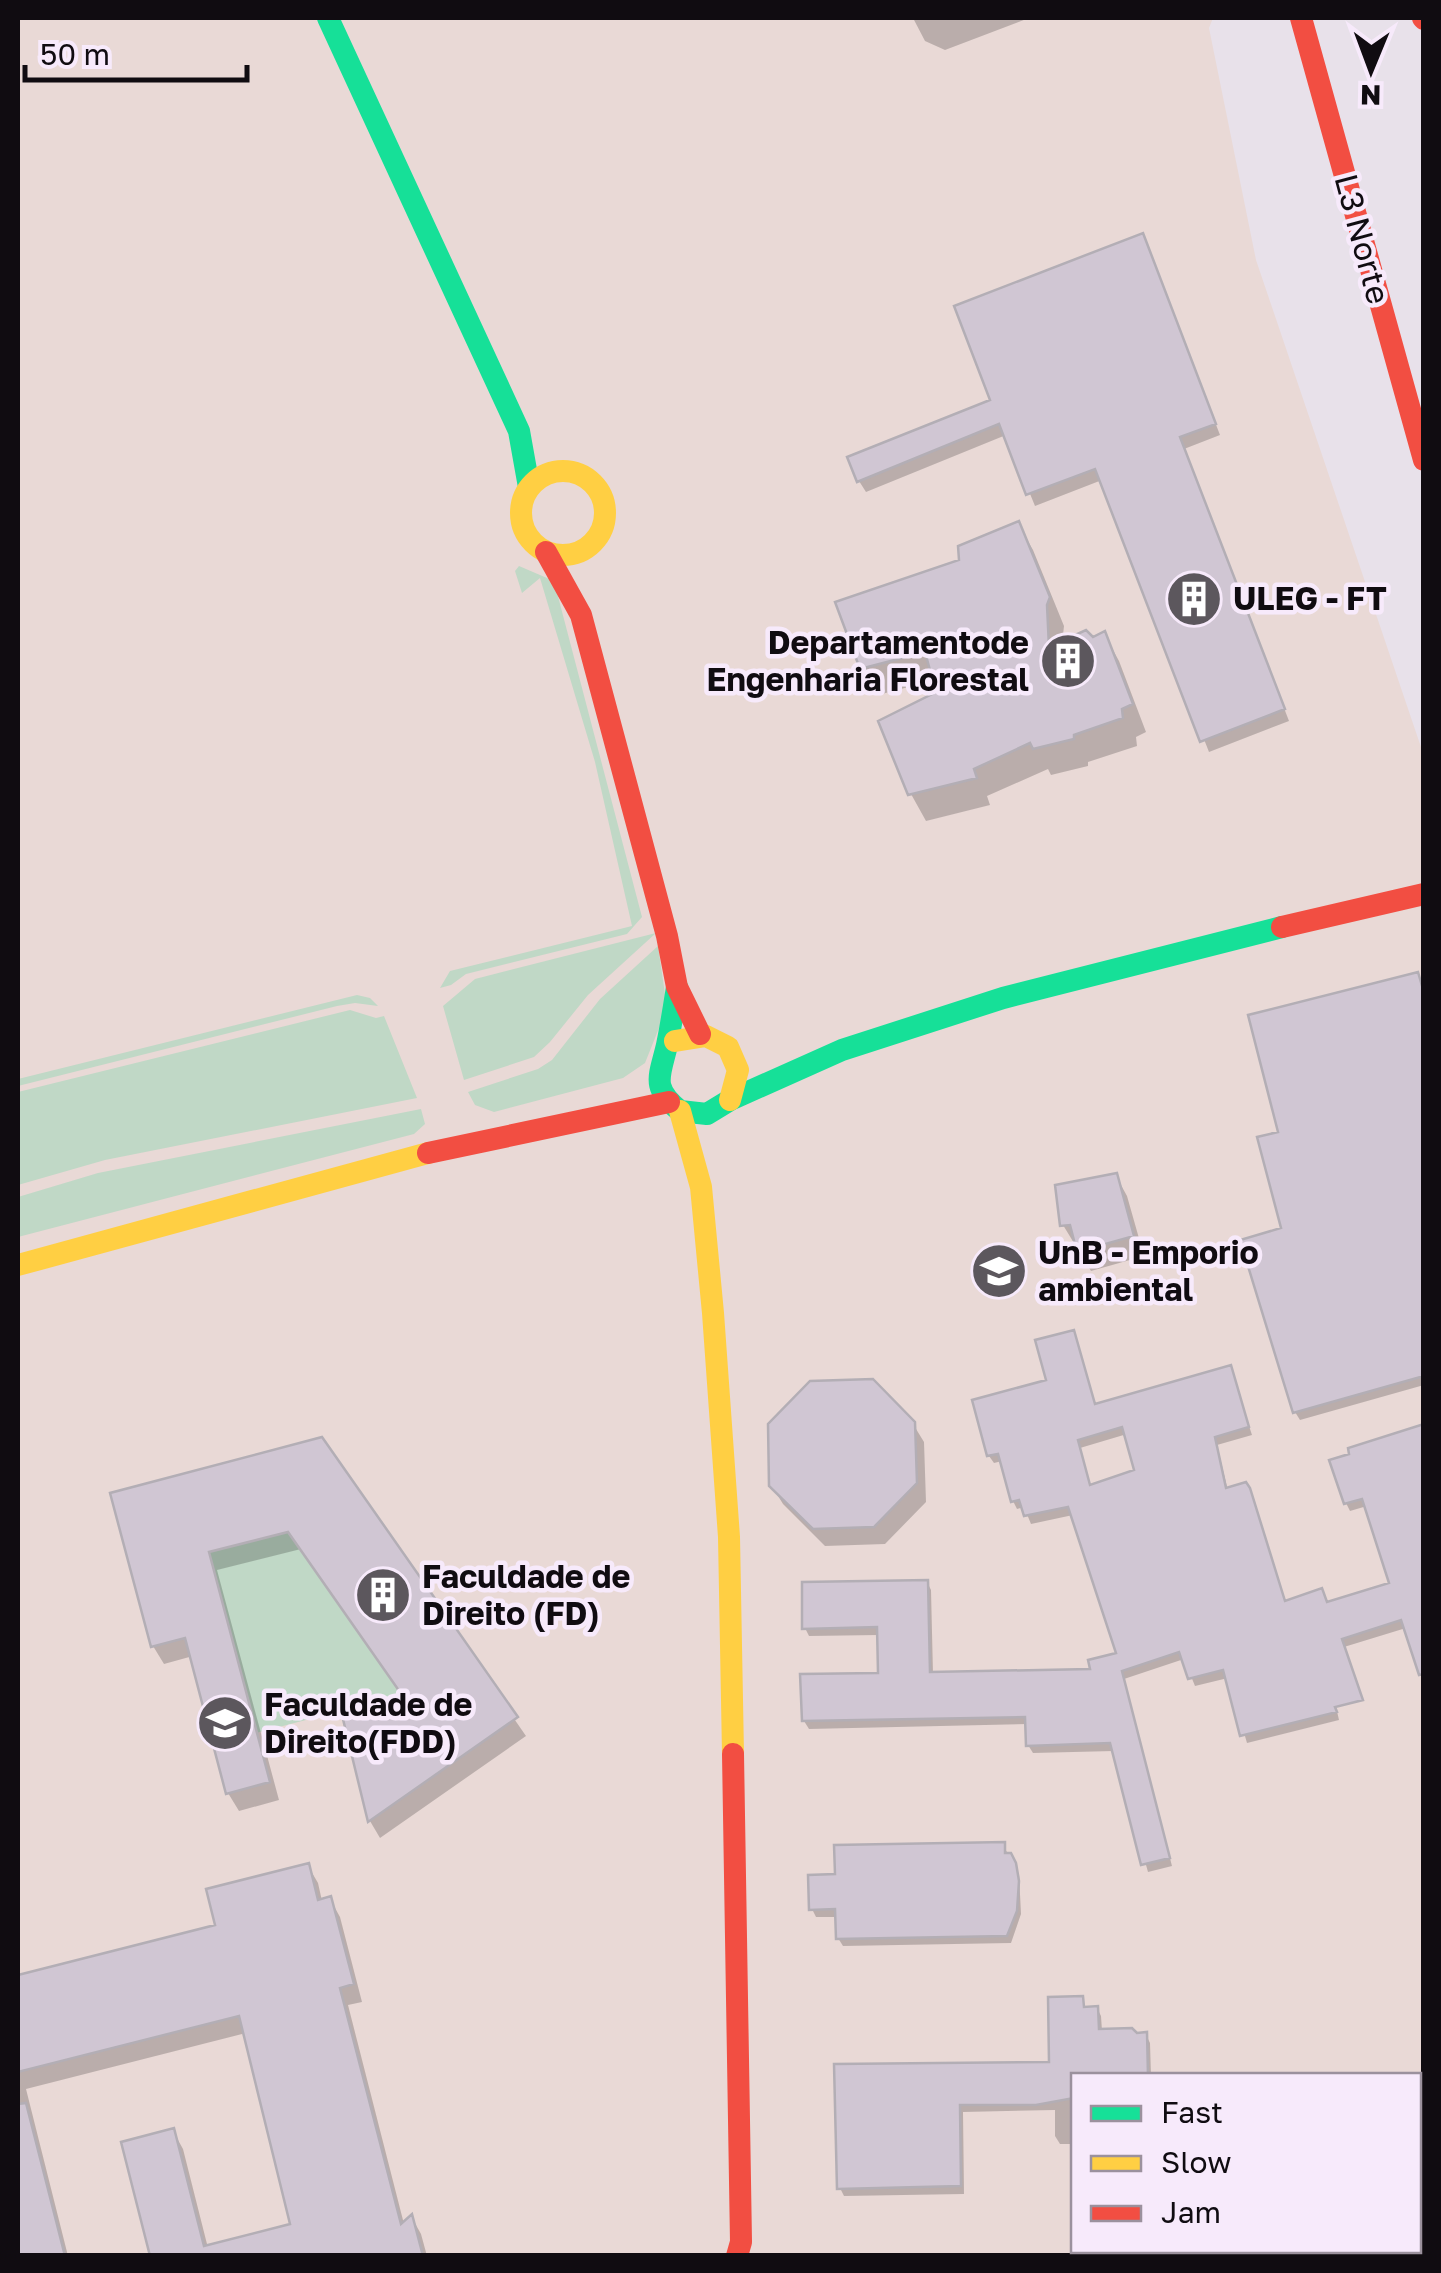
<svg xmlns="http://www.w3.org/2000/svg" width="1441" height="2273" viewBox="0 0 1441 2273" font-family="'Golos Text',sans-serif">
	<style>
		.education { fill: #e9d9d6; fill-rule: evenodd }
		.green { fill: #c0d8c6 }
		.shadow { fill: #0003; fill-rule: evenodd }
		.building { fill: #d0c6d3; stroke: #b3aeb5; stroke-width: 2.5; fill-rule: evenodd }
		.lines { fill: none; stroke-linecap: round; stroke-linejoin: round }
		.fast { stroke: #16e098; stroke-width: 22 }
		.slow { stroke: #ffcf43; stroke-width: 22 }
		.jam { stroke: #f24e42; stroke-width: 22 }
		.labels { text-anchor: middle; stroke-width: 9; stroke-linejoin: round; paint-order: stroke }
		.street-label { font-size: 32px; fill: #100c11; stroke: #f7eafb }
		.poi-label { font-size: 32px; font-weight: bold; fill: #100c11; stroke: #f7eafb; text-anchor: start }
	</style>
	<rect width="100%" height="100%" fill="#e8e1ea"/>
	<path class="education" d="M18 18H1213L1209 28 1256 260 1423 753V2255H18ZM1074 2076H1418V2250H1074Z"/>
	<path class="green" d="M519 566 554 581 642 917 627 934 466 974 451 985 440 988 450 971 632 926 595 762 540 578 522 593 515 571Z
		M656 933 588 995 550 1042 534 1057 464 1080 443 1006 475 979Z
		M658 946 667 1008 645 1063 623 1078 494 1112 475 1105 468 1092 538 1069 552 1060 600 999Z
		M357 995 370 998 378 1006 355 1003 337 1006 18 1086V1079Z
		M350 1010 376 1018 384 1016 417 1098 105 1160 18 1185V1092Z
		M421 1109 425 1124 414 1134 18 1237V1197L98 1173Z
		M288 1532 402 1695 256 1733 209 1552Z"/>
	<path class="shadow" d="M913 18H1029L945 50 925 41Z
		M1148 248 1220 435 1184 449 1289 721 1209 752 1102 480 1035 506 1006 435 866 492 859 481 993 401Z
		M1018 524 1033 550 1064 626 1062 644 1092 640 1104 634 1119 661 1146 732 1136 737 1137 746 1088 762V766L1051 775 1048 769 987 796 990 805 926 821 911 794 939 693 935 680 878 695 862 668 962 561Z
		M1417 975 1424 991V1385L1300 1420 1295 1412 1281 1134Z
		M1116 1176 1127 1196 1144 1256 1091 1271 1063 1225Z
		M1073 1333 1096 1407 1230 1368 1252 1435 1217 1445 1228 1491 1245 1485 1254 1499 1286 1603 1327 1605 1392 1584 1367 1506 1350 1511 1346 1503 1352 1456 1406 1628 1344 1647 1334 1698 1339 1720 1247 1743 1228 1678 1195 1686 1184 1659 1124 1679 1172 1866 1148 1872 1114 1751 1033 1753 1028 1745V1724L809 1729 804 1721 880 1675 879 1635 809 1636 805 1628 927 1582 931 1590 933 1674 1093 1671 1119 1655 1073 1515 1031 1524 1024 1507 1017 1509 1013 1501 1002 1461 994 1463 989 1456 1049 1382ZM1127 1434 1138 1471 1091 1487 1080 1448Z
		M913 1424 924 1442 926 1502 885 1544 825 1546 783 1504 772 1486Z
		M321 1440 526 1736 380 1838 370 1821 344 1713 404 1697 301 1549 217 1570 279 1800 239 1811 228 1793 193 1656 164 1664 153 1646 113 1495Z
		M1003 1845 1019 1874 1021 1914 1011 1943 843 1946 838 1938V1917H816L812 1909 837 1877Z
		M308 1866 318 1883 322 1901 330 1899 340 1917 362 2002 348 2005 404 2224 412 2218 421 2234 427 2256H153L173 2131 183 2149 208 2248 293 2226 246 2033 26 2089 68 2256H18V1978L218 1927Z
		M1082 1999 1086 2009 1097 2008 1101 2016 1102 2031 1146 2035 1150 2043 1151 2076H1074V2144H1060L1055 2136V2110L963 2112 964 2194 844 2196 840 2188 837 2067 1051 2064Z"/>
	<path class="building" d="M1143 233 1216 424 1180 437 1285 709 1200 742 1095 469 1026 495 999 424 857 482 847 457 990 400 954 306Z
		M1019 521 1050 597 1047 605 1049 647 1086 630 1093 637 1105 631 1133 704 1122 709 1123 718 1074 735V739L1033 749 1030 743 974 769 977 778 908 795 878 721 936 692 925 652 860 669 835 602 959 560 958 546Z
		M1418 972 1424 993V1376L1293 1413 1240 1240 1281 1228 1257 1137 1278 1132 1248 1015Z
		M1117 1173 1134 1236 1077 1252 1070 1225 1060 1226 1055 1185Z
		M1074 1330 1095 1404 1231 1365 1249 1427 1215 1437 1226 1488 1246 1482 1250 1488 1285 1601 1322 1588 1327 1602 1389 1583 1362 1499 1344 1504 1329 1460 1349 1454 1348 1448 1424 1424V1674L1419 1675 1401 1620 1342 1639 1363 1700 1335 1707 1337 1712 1240 1736 1223 1670 1188 1679 1179 1652 1122 1671 1170 1858 1141 1865 1110 1743 1026 1746 1025 1717 802 1721 800 1674 878 1673 877 1627 802 1629V1582L928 1580 930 1672 1090 1669 1088 1660 1116 1653 1068 1507 1024 1516 1019 1500 1011 1502 998 1454 987 1456 972 1400 1046 1380 1035 1340ZM1122 1427 1134 1470 1090 1485 1078 1440Z
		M873 1379 915 1422 917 1483 874 1527 813 1529 769 1486 768 1424 810 1381Z
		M322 1437 518 1717 368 1822 341 1711 402 1695 288 1532 209 1552 270 1782 226 1794 185 1638 151 1647 110 1493Z
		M1005 1842V1853H1011L1016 1863 1019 1881 1017 1911 1007 1936 836 1939 835 1909 809 1910 808 1875 835 1874 834 1845Z
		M309 1863 318 1900 331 1896 354 1984 340 1988 401 2224 412 2214 423 2256H150L121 2142 174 2128 204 2246 290 2224 239 2016 18 2072V1975L215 1925 206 1889Z
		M1083 1996 1084 2007 1098 2006 1099 2029 1132 2028 1137 2033 1147 2032 1148 2076H1074V2098L1036 2105H960L961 2186 837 2189 834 2064 1049 2062 1048 1997Z
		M26 2103 65 2256H18V2104Z"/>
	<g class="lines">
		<path class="fast" d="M328 18 519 431 529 487
			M677 987C674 1006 671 1026 667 1045 660 1076 650 1087 680 1111L707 1114 730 1100 842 1050 1003 998 1282 927"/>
		<path class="slow" d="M521 513a42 42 0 1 1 84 0a42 42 0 1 1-84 0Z
			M675 1041 706 1036 728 1047 738 1070 730 1100
			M680 1111 701 1187 713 1313 729 1537 733 1754
			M18 1265 428 1153"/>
		<path class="jam" d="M1301 18 1424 460
			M1423 18 1424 19
			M546 552 581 615 667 936 677 987 700 1034
			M1282 927 1424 894
			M428 1153 669 1102
			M733 1754 741 2242 737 2256"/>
	</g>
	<defs>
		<g id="building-disc" transform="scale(2.875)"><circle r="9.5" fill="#5c575d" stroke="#f7eafb"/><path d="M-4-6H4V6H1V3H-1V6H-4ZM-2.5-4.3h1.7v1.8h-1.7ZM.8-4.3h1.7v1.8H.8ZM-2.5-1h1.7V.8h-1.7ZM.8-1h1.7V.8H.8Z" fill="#fff"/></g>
		<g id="school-disc" transform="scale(2.875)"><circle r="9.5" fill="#5c575d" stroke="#f7eafb"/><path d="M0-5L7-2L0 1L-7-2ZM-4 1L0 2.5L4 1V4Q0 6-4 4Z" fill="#fff"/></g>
		<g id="university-disc" transform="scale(2.875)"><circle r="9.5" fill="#5c575d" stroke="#f7eafb"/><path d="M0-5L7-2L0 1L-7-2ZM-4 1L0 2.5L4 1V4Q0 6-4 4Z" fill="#fff"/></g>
	</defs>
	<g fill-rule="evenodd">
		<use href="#building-disc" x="1194" y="599"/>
		<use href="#building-disc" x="1068" y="661"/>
		<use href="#school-disc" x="999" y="1271"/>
		<use href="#building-disc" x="383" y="1595"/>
		<use href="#university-disc" x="225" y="1723"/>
	</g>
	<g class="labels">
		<g class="street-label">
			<text transform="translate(1362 239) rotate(75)" y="11">L3 Norte</text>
		</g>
		<g class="poi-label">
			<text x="1233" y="610">ULEG - FT</text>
			<text x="1029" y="654" text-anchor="end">Departamentode<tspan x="1029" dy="37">Engenharia Florestal</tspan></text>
			<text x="1038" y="1264">UnB - Emporio<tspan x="1038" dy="37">ambiental</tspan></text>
			<text x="422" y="1588">Faculdade de<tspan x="422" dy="37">Direito (FD)</tspan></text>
			<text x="264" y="1716">Faculdade de<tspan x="264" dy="37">Direito(FDD)</tspan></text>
		</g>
	</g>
	<rect width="1441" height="2273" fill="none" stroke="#100c11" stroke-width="40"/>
	<rect x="1071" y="2073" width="350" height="180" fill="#f7eafb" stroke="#9b919d" stroke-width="2.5"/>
	<rect x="1091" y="2106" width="50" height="15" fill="#16e098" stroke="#9b919d" stroke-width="2.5"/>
	<text x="1161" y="2123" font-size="30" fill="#100c11">Fast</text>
	<rect x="1091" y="2156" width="50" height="15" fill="#ffcf43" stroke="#9b919d" stroke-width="2.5"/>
	<text x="1161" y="2173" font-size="30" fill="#100c11">Slow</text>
	<rect x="1091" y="2206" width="50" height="15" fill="#f24e42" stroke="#9b919d" stroke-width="2.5"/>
	<text x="1161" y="2223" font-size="30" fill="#100c11">Jam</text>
	<g transform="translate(1371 70) rotate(181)" stroke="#f7eafb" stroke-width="8" paint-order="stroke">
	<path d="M0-8L18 38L0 25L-18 38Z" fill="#100c11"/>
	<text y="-15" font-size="28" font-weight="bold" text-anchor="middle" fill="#100c11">N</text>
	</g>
	<path d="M25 65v15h222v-15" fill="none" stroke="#100c11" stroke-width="5"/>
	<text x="40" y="65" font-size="30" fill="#100c11" stroke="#f7eafb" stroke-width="8" paint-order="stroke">50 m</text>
</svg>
